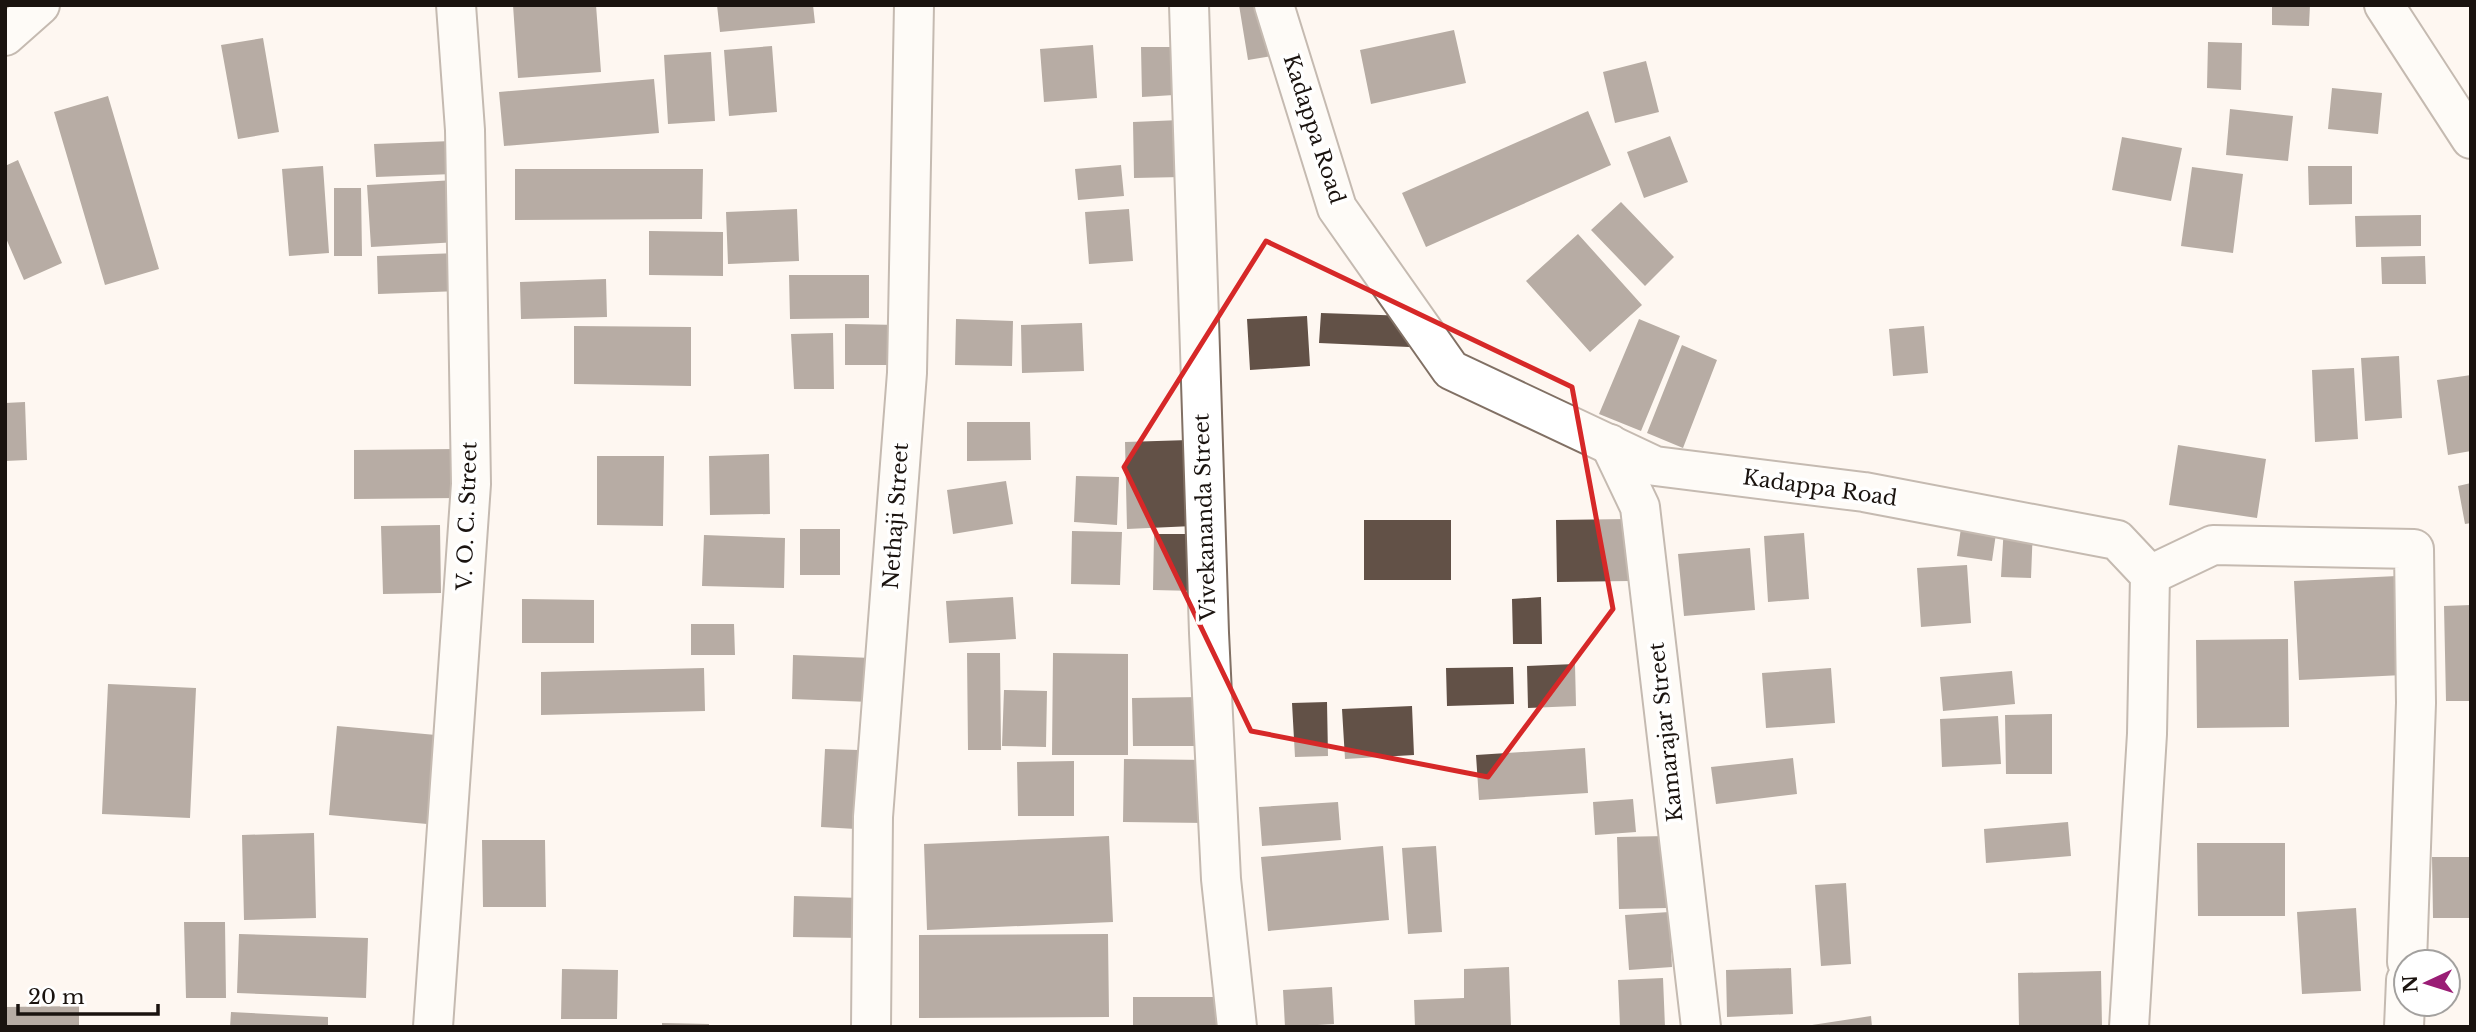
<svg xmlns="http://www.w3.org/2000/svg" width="2476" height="1032" viewBox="0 0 2476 1032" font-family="'Libre Baskerville',serif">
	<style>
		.building { fill: #625147 }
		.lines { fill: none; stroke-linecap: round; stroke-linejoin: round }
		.street-casing { stroke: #817064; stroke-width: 42 }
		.secondary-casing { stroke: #817064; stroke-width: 42 }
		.street { stroke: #fff; stroke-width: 38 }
		.secondary { stroke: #fff; stroke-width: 38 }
		.marked { fill: none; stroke: #d62828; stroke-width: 5; stroke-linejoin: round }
		.labels { text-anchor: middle; stroke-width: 7; stroke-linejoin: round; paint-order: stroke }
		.street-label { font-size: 21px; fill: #1a130f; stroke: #fff }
	</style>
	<rect width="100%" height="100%" fill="#fef7f1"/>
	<path class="building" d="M513 5H596L601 72 518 78Z
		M717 5H813L815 23 720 32Z
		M1239 5H1293L1301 51 1248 60Z
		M2272 5H2310L2309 26 2272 25Z
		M1454 30 1466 83 1371 104 1360 50Z
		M263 38 279 132 238 139 221 45Z
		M2208 42 2242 43 2241 90 2207 88Z
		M1093 45 1097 98 1044 102 1040 49Z
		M772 46 777 112 729 116 724 50Z
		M1141 47H1172L1174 95 1142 97Z
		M711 52 715 121 668 124 664 55Z
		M1646 61 1659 112 1615 123 1603 72Z
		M654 79 659 133 504 146 499 92Z
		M2332 88 2382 93 2378 134 2328 129Z
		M108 96 159 269 105 285 54 112Z
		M2230 109 2293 116 2288 161 2226 155Z
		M1588 111 1611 165 1426 247 1402 193Z
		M1180 120 1182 177 1134 178 1133 122Z
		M1670 136 1688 182 1644 198 1627 152Z
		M2122 137 2182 148 2171 201 2112 190Z
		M452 141 453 174 376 177 374 144Z
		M18 160 62 263 24 280 5 236V166Z
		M1121 165 1124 196 1078 200 1075 169Z
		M323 166 329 253 289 256 282 169Z
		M2308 166H2352V204L2309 205Z
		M2192 167 2243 174 2233 253 2181 246Z
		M515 169H703L702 219 515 220Z
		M455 180 458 242 371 247 367 185Z
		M334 188H361L362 256H334Z
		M1621 202 1674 257 1645 286 1591 230Z
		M797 209 799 261 728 264 726 212Z
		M1129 209 1133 261 1089 264 1085 212Z
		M2421 215V246L2356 247 2355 216Z
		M649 231 723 232V276L649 275Z
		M1578 234 1642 305 1590 352 1526 281Z
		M458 253 460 291 378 294 377 256Z
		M2425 256 2426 284H2382L2381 257Z
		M789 275H869V318L790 319Z
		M606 279 607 317 521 319 520 282Z
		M1321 313 1410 316 1409 347 1319 343Z
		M1307 316 1310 366 1250 370 1247 319Z
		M956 319 1013 321 1012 366 955 365Z
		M1639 319 1680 336 1641 431 1599 414Z
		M1082 323 1084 371 1022 373 1021 325Z
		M845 324 900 325 899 365H845Z
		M574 326 691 327V386L574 384Z
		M1924 326 1928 373 1893 376 1889 329Z
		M833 333 834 389H794L791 334Z
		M1682 345 1717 360 1683 448 1647 433Z
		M2399 356 2402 418 2365 421 2361 358Z
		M2354 368 2358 439 2315 442 2312 370Z
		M2471 375V451L2448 455 2437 380Z
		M25 402 27 460 5 461V403Z
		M967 422H1030L1031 460 967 461Z
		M1189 440 1193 526 1127 529 1125 442Z
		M2178 445 2266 459 2257 518 2169 505Z
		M457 449 458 498 354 499V450Z
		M769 454 770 514 710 515 709 456Z
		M597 456H664L663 526 597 525Z
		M1076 476 1119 477 1117 525 1074 522Z
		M1006 481 1013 524 953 534 947 490Z
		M2471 483V523L2465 524 2458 486Z
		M1963 514 1998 520 1992 561 1957 556Z
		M1629 519 1630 581 1557 582 1556 520Z
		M1364 520H1451V580H1364Z
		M440 525 441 593 383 594 381 526Z
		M2004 525 2033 526 2031 578 2001 577Z
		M800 529H840V575H800Z
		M1072 531 1122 532 1120 585 1071 584Z
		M1804 533 1809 599 1768 602 1764 536Z
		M1154 534H1196V591L1153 590Z
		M704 535 785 538 784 588 702 586Z
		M1750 548 1755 610 1684 616 1678 554Z
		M1967 565 1971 623 1921 627 1917 568Z
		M2397 576 2403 675 2299 680 2294 581Z
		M1013 597 1016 639 949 643 946 601Z
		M1541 597 1542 644H1513L1512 599Z
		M522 599 594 600V643H522Z
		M2471 605V701H2446L2444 606Z
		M691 624H734L735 655H691Z
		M2288 639 2289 727 2197 728 2196 640Z
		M967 653H1000L1001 750H968Z
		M1053 653 1128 654V755H1052Z
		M793 655 872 658 870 702 792 699Z
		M1575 664 1576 706 1528 708 1527 666Z
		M1513 667 1514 704 1447 706 1446 668Z
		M704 668 705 711 541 715V672Z
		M1831 668 1835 723 1766 728 1762 673Z
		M2012 671 2015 704 1943 711 1940 677Z
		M108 684 196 688 190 818 102 814Z
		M1004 690 1047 691 1046 747 1002 746Z
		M1202 697V746H1133L1132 698Z
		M1327 702 1328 756 1295 757 1292 703Z
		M1412 706 1414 755 1345 759 1342 709Z
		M2052 714V774H2006L2005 715Z
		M1998 716 2001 764 1942 767 1940 719Z
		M337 726 447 736 438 825 329 815Z
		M1585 748 1588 793 1479 800 1476 755Z
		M825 749 859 750 856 829 821 827Z
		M1793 758 1797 794 1716 804 1711 767Z
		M1124 759 1208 760 1207 823 1123 822Z
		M1074 761V816H1018L1017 762Z
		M1633 799 1636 832 1595 835 1593 802Z
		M1338 802 1341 840 1262 846 1259 807Z
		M2068 822 2071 856 1986 863 1984 829Z
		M314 833 316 918 244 920 242 835Z
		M1109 836 1113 922 927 930 924 844Z
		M1666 836 1667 908 1619 909 1617 837Z
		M482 840H545L546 907H483Z
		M2197 843H2285V916H2198Z
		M1383 846 1389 920 1268 931 1261 857Z
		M1436 846 1442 932 1408 934 1402 848Z
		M2432 857H2471V918H2433Z
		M1846 883 1851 964 1821 966 1815 885Z
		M794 896 862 898V938L793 937Z
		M2356 908 2361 991 2302 994 2297 912Z
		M1669 912 1672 967 1629 970 1625 915Z
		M184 922H225L226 998H186Z
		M239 934 368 938 366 998 237 993Z
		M1108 934 1109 1017 919 1018V935Z
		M1509 967 1511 1027H1415L1414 1000 1464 998V969Z
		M1791 968 1793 1014 1727 1017 1726 970Z
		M562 969 618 970 617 1019H561Z
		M2101 971 2102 1027H2019L2018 973Z
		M1663 978 1665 1027H1620L1618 980Z
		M1332 987 1334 1024 1285 1027 1283 990Z
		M1133 997H1220V1027H1133Z
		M79 1006V1027H5V1007Z
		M231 1012 328 1017V1027H230Z
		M1871 1016 1872 1027H1812V1025Z
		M662 1023 709 1024V1027H662Z"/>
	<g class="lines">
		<g class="street-casing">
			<path id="street" d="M1189 5 1209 633 1221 879 1237 1027
				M1610 444 1640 507 1701 1027
				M2150 575 2213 545 2414 549 2416 703 2407 962
				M433 1027 471 484 465 130 456 5
				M871 1027 873 817 907 373 914 5
				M2404 1027 2406 980"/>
		</g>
		<g class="secondary-casing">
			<path id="secondary" d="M1274 5 1337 208 1451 370 1655 466 1864 492 2117 540 2150 575 2147 734 2129 1027
				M2384 5 2471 139
				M5 36 40 5"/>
		</g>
		<use href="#street" class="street"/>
		<use href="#secondary" class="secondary"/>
	</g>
	<path d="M0 0H2476V1032H0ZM1266 241 1572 387 1613 609 1488 777 1251 731 1124 467Z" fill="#fef7f1" fill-opacity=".55" fill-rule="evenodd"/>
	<path class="marked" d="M1266 241 1572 387 1613 609 1488 777 1251 731 1124 467Z"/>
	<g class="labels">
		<g class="street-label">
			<text transform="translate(1314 129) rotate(72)" y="7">Kadappa Road</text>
			<text transform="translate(1820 488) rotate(8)" y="7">Kadappa Road</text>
			<text transform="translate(467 516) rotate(-88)" y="7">V. O. C. Street</text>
			<text transform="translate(896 516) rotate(-86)" y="7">Nethaji Street</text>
			<text transform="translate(1205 517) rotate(-92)" y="7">Vivekananda Street</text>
			<text transform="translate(1666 732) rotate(-96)" y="7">Kamarajar Street</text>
		</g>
	</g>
	<rect width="2476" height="1032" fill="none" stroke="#1a130f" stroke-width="14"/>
	<g transform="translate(2427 983) rotate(266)"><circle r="33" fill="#ffffff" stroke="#a3a19f" stroke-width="2"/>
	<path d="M0-5L12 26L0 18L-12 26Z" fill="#9a1d75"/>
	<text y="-10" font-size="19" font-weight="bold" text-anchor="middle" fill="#1a130f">N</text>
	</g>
	<path d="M18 1004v10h140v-10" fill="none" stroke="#1a130f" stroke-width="3.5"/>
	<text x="28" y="1004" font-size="21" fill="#1a130f" stroke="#ffffff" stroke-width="5" paint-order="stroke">20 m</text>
</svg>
